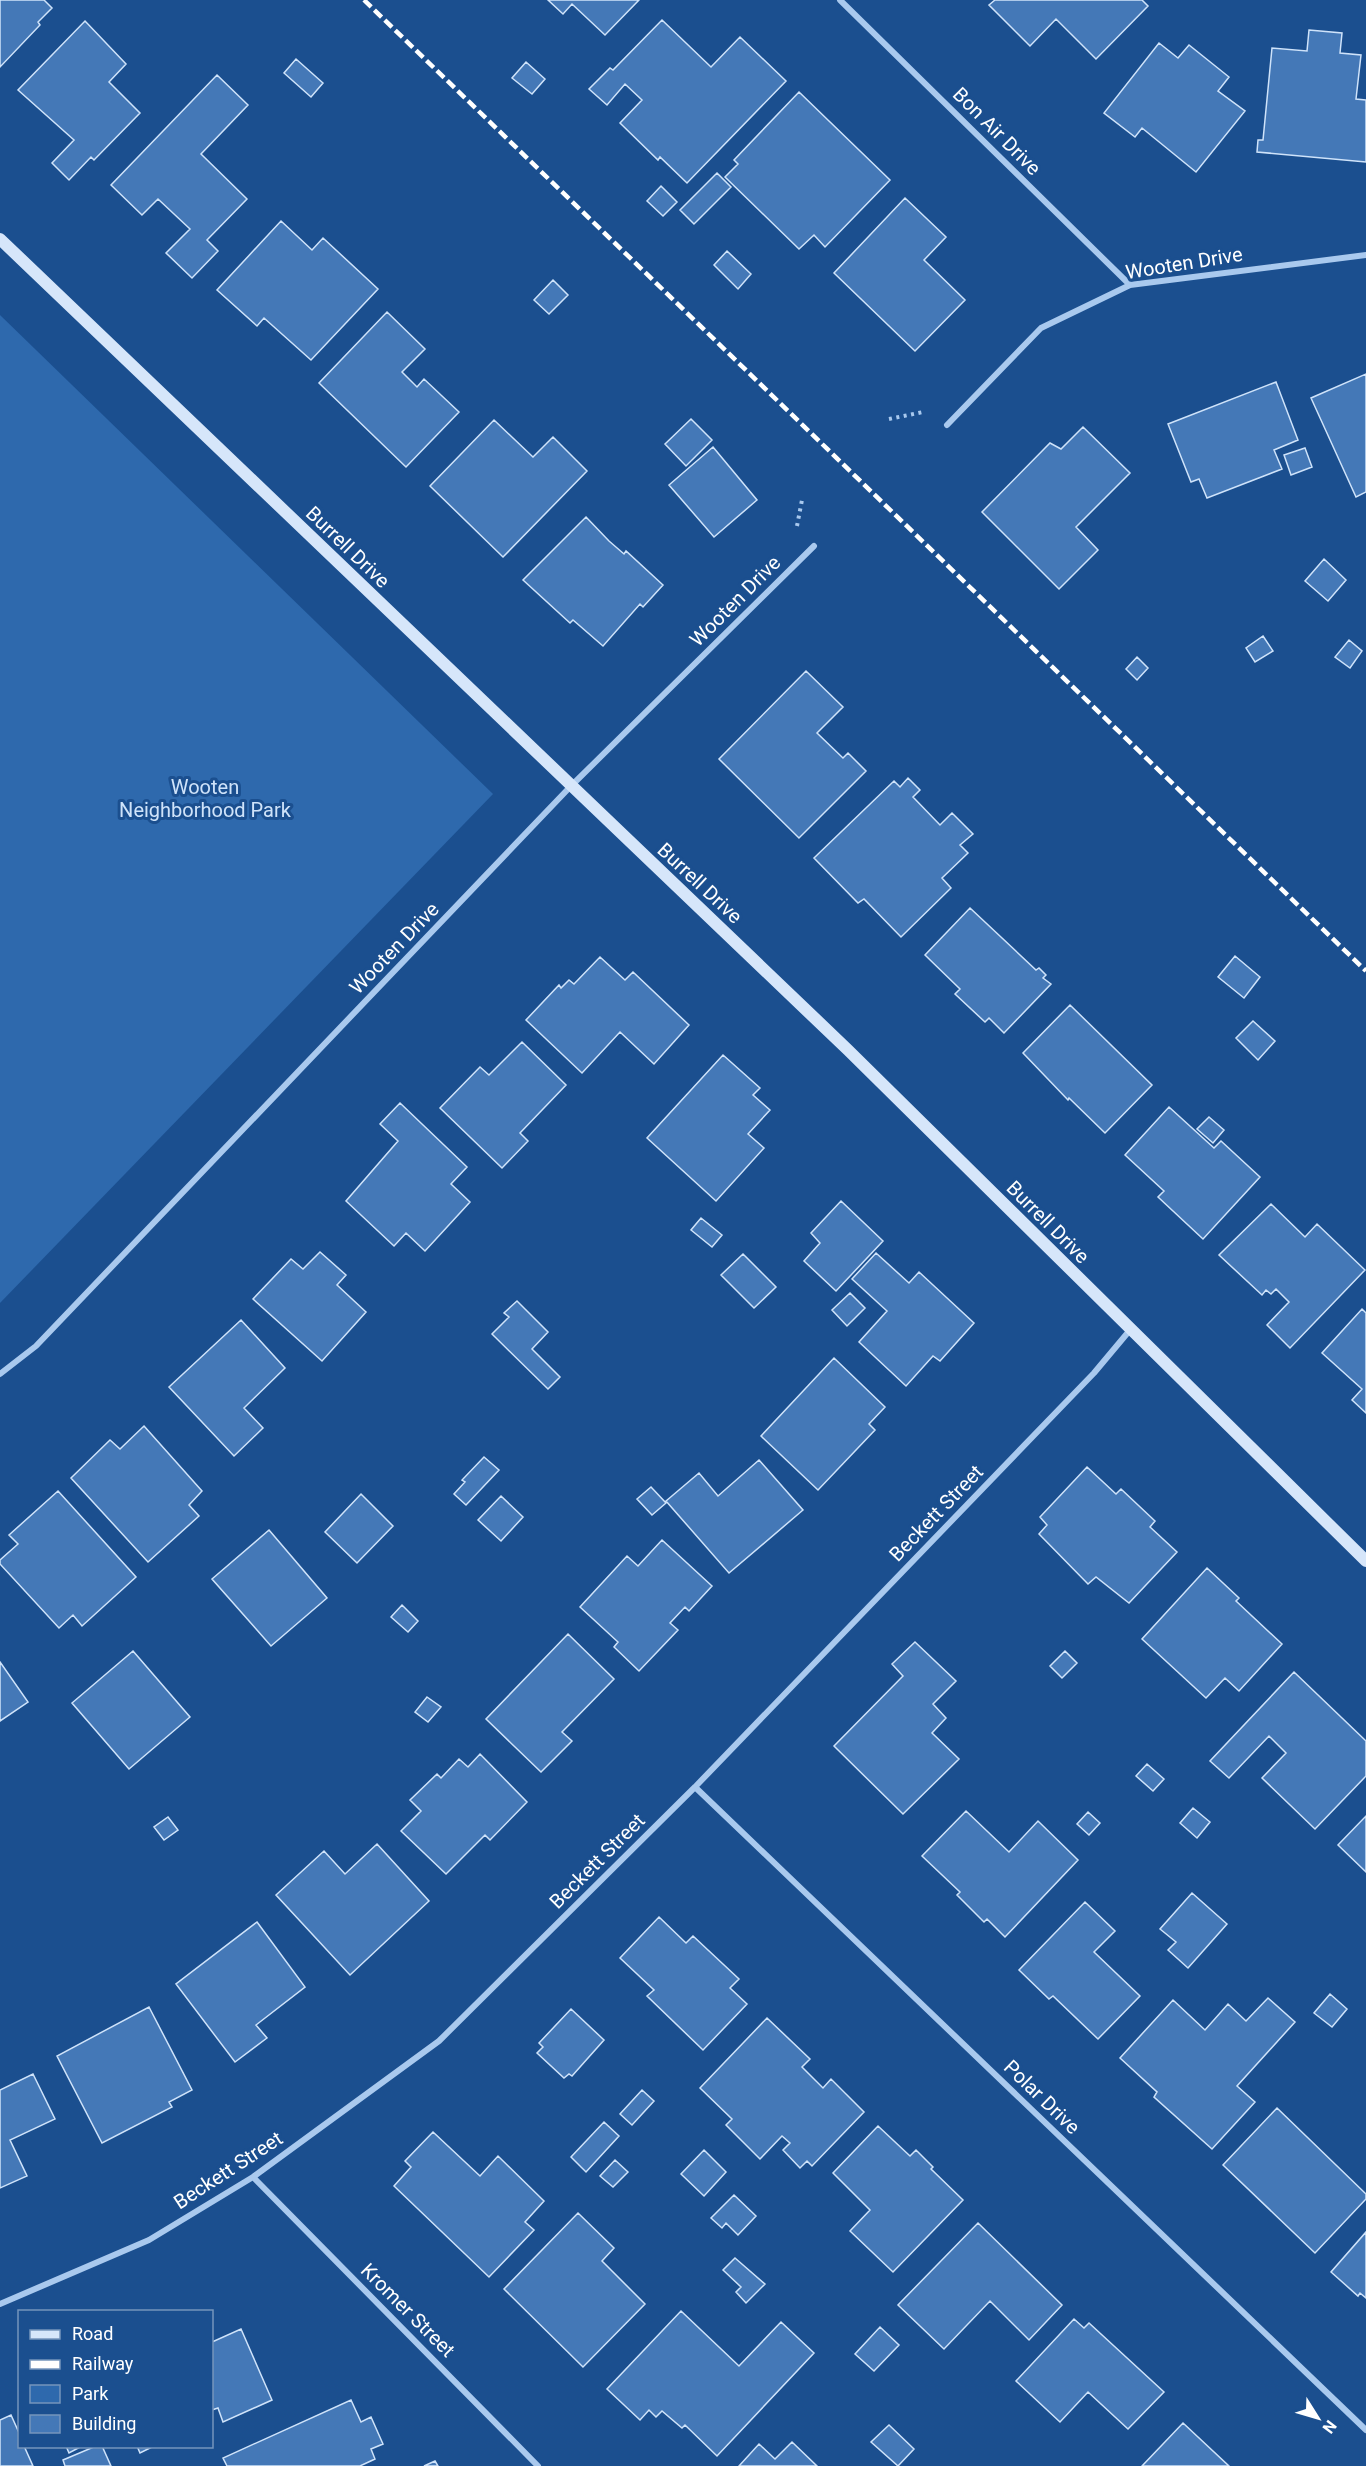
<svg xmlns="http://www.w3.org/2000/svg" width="1366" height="2466" viewBox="0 0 1366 2466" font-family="Roboto,sans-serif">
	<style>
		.green { fill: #2e69ad }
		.building { fill: #4478b7; stroke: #cfe3fa; stroke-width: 1.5 }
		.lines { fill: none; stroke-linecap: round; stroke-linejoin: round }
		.path { stroke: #a9c9ee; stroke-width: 4; stroke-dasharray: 3 4.5; stroke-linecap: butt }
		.street { stroke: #a9c9ee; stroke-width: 6 }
		.secondary { stroke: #d6e6fa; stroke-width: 12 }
		.rail { stroke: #fff; stroke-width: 4.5; stroke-dasharray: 10 4.5; stroke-linecap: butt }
		.labels { text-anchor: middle; stroke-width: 6; stroke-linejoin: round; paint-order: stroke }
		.street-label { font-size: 20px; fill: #fff; stroke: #1b4f8f }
		.park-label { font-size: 20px; fill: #cfe3fa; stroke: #1b4f8f }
	</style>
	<rect width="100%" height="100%" fill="#1b4f8f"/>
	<path class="green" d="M0 315 493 794 0 1303Z"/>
	<path class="building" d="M0 0H44L52 8 38 22 40 25 0 67Z
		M548 0H639L605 35 572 4 563 14Z
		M995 0H1142L1148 6 1096 59 1056 19 1030 46 989 5Z
		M662 20 711 67 740 37 786 81 687 183 660 157 658 160 620 123 642 100 625 84 607 105 589 89 610 68 613 70Z
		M85 21 126 64 109 82 140 113 94 160 91 157 69 180 52 163 74 140 18 90Z
		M1309 30 1342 33 1340 53 1361 55 1356 99 1366 100V162L1257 152 1258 140H1263L1272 48 1307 51Z
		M1159 43 1178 58 1189 45 1229 77 1218 91 1245 111 1196 172 1142 128 1135 137 1104 113Z
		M296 59 323 83 311 97 284 73Z
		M526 62 545 79 532 94 512 78Z
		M217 75 248 105 201 154 247 199 207 240 218 251 192 278 166 253 190 229 158 199 142 215 111 185Z
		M799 92 890 180 825 247 814 235 799 249 725 177 738 164 734 160Z
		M717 173 731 187 694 224 680 210Z
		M661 186 677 202 663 216 647 201Z
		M905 198 946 237 924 260 965 300 915 351 834 273Z
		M281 221 312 250 323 238 378 289 311 360 264 318 257 326 217 290Z
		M727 251 751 274 738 289 714 265Z
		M553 280 568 295 549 314 534 300Z
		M387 312 425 349 402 372 417 387 424 379 459 412 406 467 319 383Z
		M1366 374V492L1356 497 1311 398Z
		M1276 382 1298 440 1274 450 1282 469 1207 498 1199 479 1191 482 1168 424Z
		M691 419 712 440 686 466 665 444Z
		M494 420 533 457 553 437 587 471 503 557 430 486Z
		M1083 427 1130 473 1076 527 1098 550 1059 589 982 512 1050 443 1061 449Z
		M713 447 757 500 714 537 669 485Z
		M1305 448 1312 467 1291 475 1284 455Z
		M586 517 609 541 624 554 626 551 663 585 643 607 640 604 603 646 573 620 570 623 523 580Z
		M1324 559 1346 580 1328 601 1305 581Z
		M1263 636 1273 651 1255 662 1246 648Z
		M1349 640 1362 651 1350 668 1335 657Z
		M1137 657 1148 668 1137 680 1126 669Z
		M806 671 843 707 817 733 843 758 848 753 866 771 799 838 719 759Z
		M908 778 920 790 913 797 940 825 952 813 973 834 960 845 968 853 942 878 951 888 901 937 864 899 858 903 814 858 894 781 900 787Z
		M970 908 1036 970 1039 968 1046 975 1043 978 1051 984 1004 1033 989 1018 985 1022 955 994 960 989 925 955Z
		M1235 956 1260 977 1244 998 1218 977Z
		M600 957 625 980 633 972 689 1025 654 1064 620 1032 582 1073 526 1020 559 985 561 988 569 980 574 984Z
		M1070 1005 1152 1085 1105 1133 1069 1098 1068 1100 1023 1053Z
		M1253 1021 1275 1041 1258 1060 1236 1038Z
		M522 1042 566 1085 520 1133 528 1141 502 1168 440 1108 480 1067 489 1075Z
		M723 1055 760 1088 753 1095 770 1110 748 1134 764 1148 716 1201 647 1138Z
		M400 1103 467 1167 451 1184 470 1202 425 1251 406 1233 394 1246 346 1201 398 1141 380 1124Z
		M1169 1107 1214 1148 1221 1141 1260 1177 1203 1239 1158 1197 1164 1191 1125 1155Z
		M1209 1117 1224 1130 1213 1143 1197 1129Z
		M841 1201 883 1241 836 1291 804 1261 820 1243 811 1233Z
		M1271 1204 1305 1237 1317 1224 1365 1270 1290 1348 1267 1325 1289 1302 1276 1289 1271 1294 1266 1290 1262 1295 1219 1255Z
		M701 1218 722 1235 712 1247 691 1230Z
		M320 1252 346 1275 337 1285 366 1312 322 1361 253 1299 291 1259 303 1269Z
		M876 1253 909 1283 919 1272 974 1323 940 1361 933 1356 906 1386 859 1342 887 1311 852 1279Z
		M743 1254 776 1287 754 1308 721 1275Z
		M850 1293 865 1308 847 1326 832 1310Z
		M517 1301 548 1332 532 1349 560 1377 548 1389 492 1334 509 1317 504 1313Z
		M1362 1309 1366 1313V1413L1352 1400 1362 1389 1322 1353Z
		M241 1320 285 1368 244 1408 263 1428 234 1456 169 1387Z
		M834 1358 885 1407 869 1424 875 1430 818 1490 761 1436Z
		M144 1426 202 1491 189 1505 199 1516 148 1562 71 1478 110 1440 120 1449Z
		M484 1457 499 1470 466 1505 454 1494 465 1482 462 1480Z
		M759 1460 803 1510 729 1573 666 1501 699 1473 718 1496Z
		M1087 1467 1116 1494 1121 1489 1155 1521 1150 1527 1177 1552 1129 1603 1096 1577 1088 1584 1039 1534 1047 1525 1040 1517Z
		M651 1487 666 1503 652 1515 637 1499Z
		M58 1491 136 1577 82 1626 73 1615 59 1628 0 1564V1560L18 1544 9 1535Z
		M361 1494 393 1526 357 1563 325 1532Z
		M501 1496 523 1517 501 1541 478 1520Z
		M269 1530 327 1598 271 1646 212 1579Z
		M662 1540 712 1586 689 1611 685 1607 670 1623 678 1630 639 1671 614 1647 618 1642 580 1607 627 1556 638 1566Z
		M1207 1568 1239 1598 1236 1601 1282 1644 1239 1691 1225 1678 1206 1698 1142 1639Z
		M402 1605 418 1621 408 1632 391 1617Z
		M568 1634 614 1679 562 1732 572 1741 541 1772 486 1719Z
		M915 1642 956 1681 933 1704 946 1718 932 1733 959 1759 903 1814 834 1746 903 1676 892 1664Z
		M133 1651 190 1717 129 1769 72 1703Z
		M1065 1651 1077 1663 1062 1678 1050 1666Z
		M0 1662 28 1702 0 1721Z
		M1294 1672 1366 1741V1776L1315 1829 1262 1778 1286 1753 1269 1736 1229 1778 1210 1761Z
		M427 1697 441 1707 428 1722 415 1712Z
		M480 1754 527 1802 490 1840 485 1835 446 1874 401 1831 421 1811 410 1800 437 1774 441 1778 459 1759 468 1767Z
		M1147 1764 1164 1779 1153 1791 1136 1776Z
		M1193 1808 1210 1822 1197 1838 1180 1823Z
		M966 1811 1009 1852 1038 1821 1078 1860 1005 1937 987 1919 984 1922 957 1895 960 1892 922 1856Z
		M1088 1812 1100 1823 1089 1835 1077 1824Z
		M1366 1816V1872L1338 1845Z
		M168 1817 178 1830 164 1840 154 1827Z
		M377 1844 429 1901 350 1975 276 1895 324 1851 345 1874Z
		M1192 1893 1227 1924 1188 1968 1168 1950 1176 1942 1160 1929Z
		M1085 1902 1115 1931 1094 1952 1140 1996 1098 2039 1053 1996 1049 1999 1019 1970Z
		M659 1917 686 1943 693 1936 739 1979 730 1988 747 2004 703 2050 647 1996 654 1990 620 1958Z
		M257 1922 305 1987 256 2025 267 2038 235 2062 176 1984Z
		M1330 1994 1347 2009 1332 2027 1314 2013Z
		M1268 1998 1295 2022 1237 2086 1255 2102 1212 2149 1154 2097 1157 2092 1120 2058 1173 2000 1205 2030 1228 2004 1246 2021Z
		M149 2007 192 2090 169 2102 172 2107 102 2143 57 2056Z
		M571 2009 604 2040 572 2076 569 2074 564 2078 537 2053 543 2047 539 2043Z
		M767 2018 810 2059 802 2067 823 2088 831 2079 864 2112 812 2166 807 2161 800 2168 783 2150 790 2143 782 2136 760 2159 726 2125 732 2119 700 2088Z
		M33 2074 55 2119 10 2140 27 2176 0 2188V2090Z
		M642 2090 654 2101 632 2125 620 2114Z
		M1277 2108 1366 2194V2199L1315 2253 1223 2165Z
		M604 2122 619 2136 586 2172 571 2157Z
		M878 2126 910 2156 916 2150 933 2167 931 2169 963 2200 893 2272 850 2231 870 2210 833 2173Z
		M433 2132 480 2176 498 2156 544 2201 525 2222 534 2230 489 2277 394 2186 411 2167 405 2161Z
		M704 2150 726 2172 704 2196 681 2174Z
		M615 2160 628 2172 613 2187 600 2176Z
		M734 2195 756 2216 738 2235 726 2223 722 2228 711 2218Z
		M578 2213 614 2248 602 2261 645 2304 583 2367 504 2289Z
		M978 2223 1062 2305 1029 2340 990 2301 944 2349 898 2305Z
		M1366 2232V2298L1360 2293 1358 2296 1331 2272Z
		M735 2258 765 2284 746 2303 736 2292 741 2287 723 2270Z
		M681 2311 739 2366 781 2322 814 2353 717 2456 685 2425 682 2428 662 2411 656 2417 649 2410 640 2420 607 2389Z
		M1074 2319 1084 2328 1089 2323 1164 2392 1128 2429 1088 2392 1060 2422 1016 2381Z
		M880 2327 899 2345 874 2371 855 2354Z
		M241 2329 272 2400 223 2422 218 2408 212 2410V2342Z
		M351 2400 361 2422 371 2417 383 2444 371 2449 375 2459 360 2466H227L223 2458Z
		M11 2415 20 2435V2446H24L33 2466H0V2420Z
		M1183 2423 1229 2466H1142Z
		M889 2425 914 2449 898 2466 871 2442Z
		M792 2442 817 2466H739L759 2444 775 2459Z
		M66 2446H82L69 2453Z
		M96 2446H102L111 2466H65L63 2460Z
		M137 2446H154L140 2453Z
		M435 2461 438 2466H424Z"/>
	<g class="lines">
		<path class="path" d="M889 419 923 412
			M797 526 802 500"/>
		<path class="street" d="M840 0 1130 285
			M947 425 1041 328 1130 285 1366 255
			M0 1374 36 1346 570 787 814 546
			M695 1787 1366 2430
			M253 2177 538 2466
			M0 2304 149 2240 253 2177 439 2041 695 1787 1094 1373 1130 1330"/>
		<path class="secondary" d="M0 239 848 1050 1366 1561"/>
		<path class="rail" d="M364 0 1366 971"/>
	</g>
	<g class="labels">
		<g class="street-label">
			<text transform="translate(997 131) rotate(45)" y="7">Bon Air Drive</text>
			<text transform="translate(1184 263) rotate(-9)" y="7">Wooten Drive</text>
			<text transform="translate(348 547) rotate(44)" y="7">Burrell Drive</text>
			<text transform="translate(735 601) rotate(-45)" y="7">Wooten Drive</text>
			<text transform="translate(700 883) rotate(43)" y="7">Burrell Drive</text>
			<text transform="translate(394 948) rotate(-46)" y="7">Wooten Drive</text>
			<text transform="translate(1048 1222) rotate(45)" y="7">Burrell Drive</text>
			<text transform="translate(936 1513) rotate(-46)" y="7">Beckett Street</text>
			<text transform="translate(597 1861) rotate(-45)" y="7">Beckett Street</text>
			<text transform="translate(1042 2097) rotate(44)" y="7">Polar Drive</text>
			<text transform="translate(228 2170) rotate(-33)" y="7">Beckett Street</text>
			<text transform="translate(408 2310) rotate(45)" y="7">Kromer Street</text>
		</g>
		<g class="park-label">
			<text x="205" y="794">Wooten<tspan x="205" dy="23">Neighborhood Park</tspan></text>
		</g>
	</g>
	<rect x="18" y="2310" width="195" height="138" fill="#1b4f8f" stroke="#7695bc" stroke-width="1.5"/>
	<rect x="30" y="2330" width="30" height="9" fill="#d6e6fa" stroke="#7695bc" stroke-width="1.5"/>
	<text x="72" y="2340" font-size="18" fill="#ffffff">Road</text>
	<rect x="30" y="2360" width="30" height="9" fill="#ffffff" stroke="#7695bc" stroke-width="1.5"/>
	<text x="72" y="2370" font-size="18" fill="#ffffff">Railway</text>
	<rect x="30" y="2385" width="30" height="18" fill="#2e69ad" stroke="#7695bc" stroke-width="1.5"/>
	<text x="72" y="2400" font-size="18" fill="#ffffff">Park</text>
	<rect x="30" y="2415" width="30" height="18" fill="#4478b7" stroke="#7695bc" stroke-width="1.5"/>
	<text x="72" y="2430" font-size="18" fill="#ffffff">Building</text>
	<g transform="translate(1318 2418) rotate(127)" stroke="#1b4f8f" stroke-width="4.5" paint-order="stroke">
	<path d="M0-4.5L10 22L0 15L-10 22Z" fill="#ffffff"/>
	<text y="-9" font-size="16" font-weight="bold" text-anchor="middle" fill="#ffffff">N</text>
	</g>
</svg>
